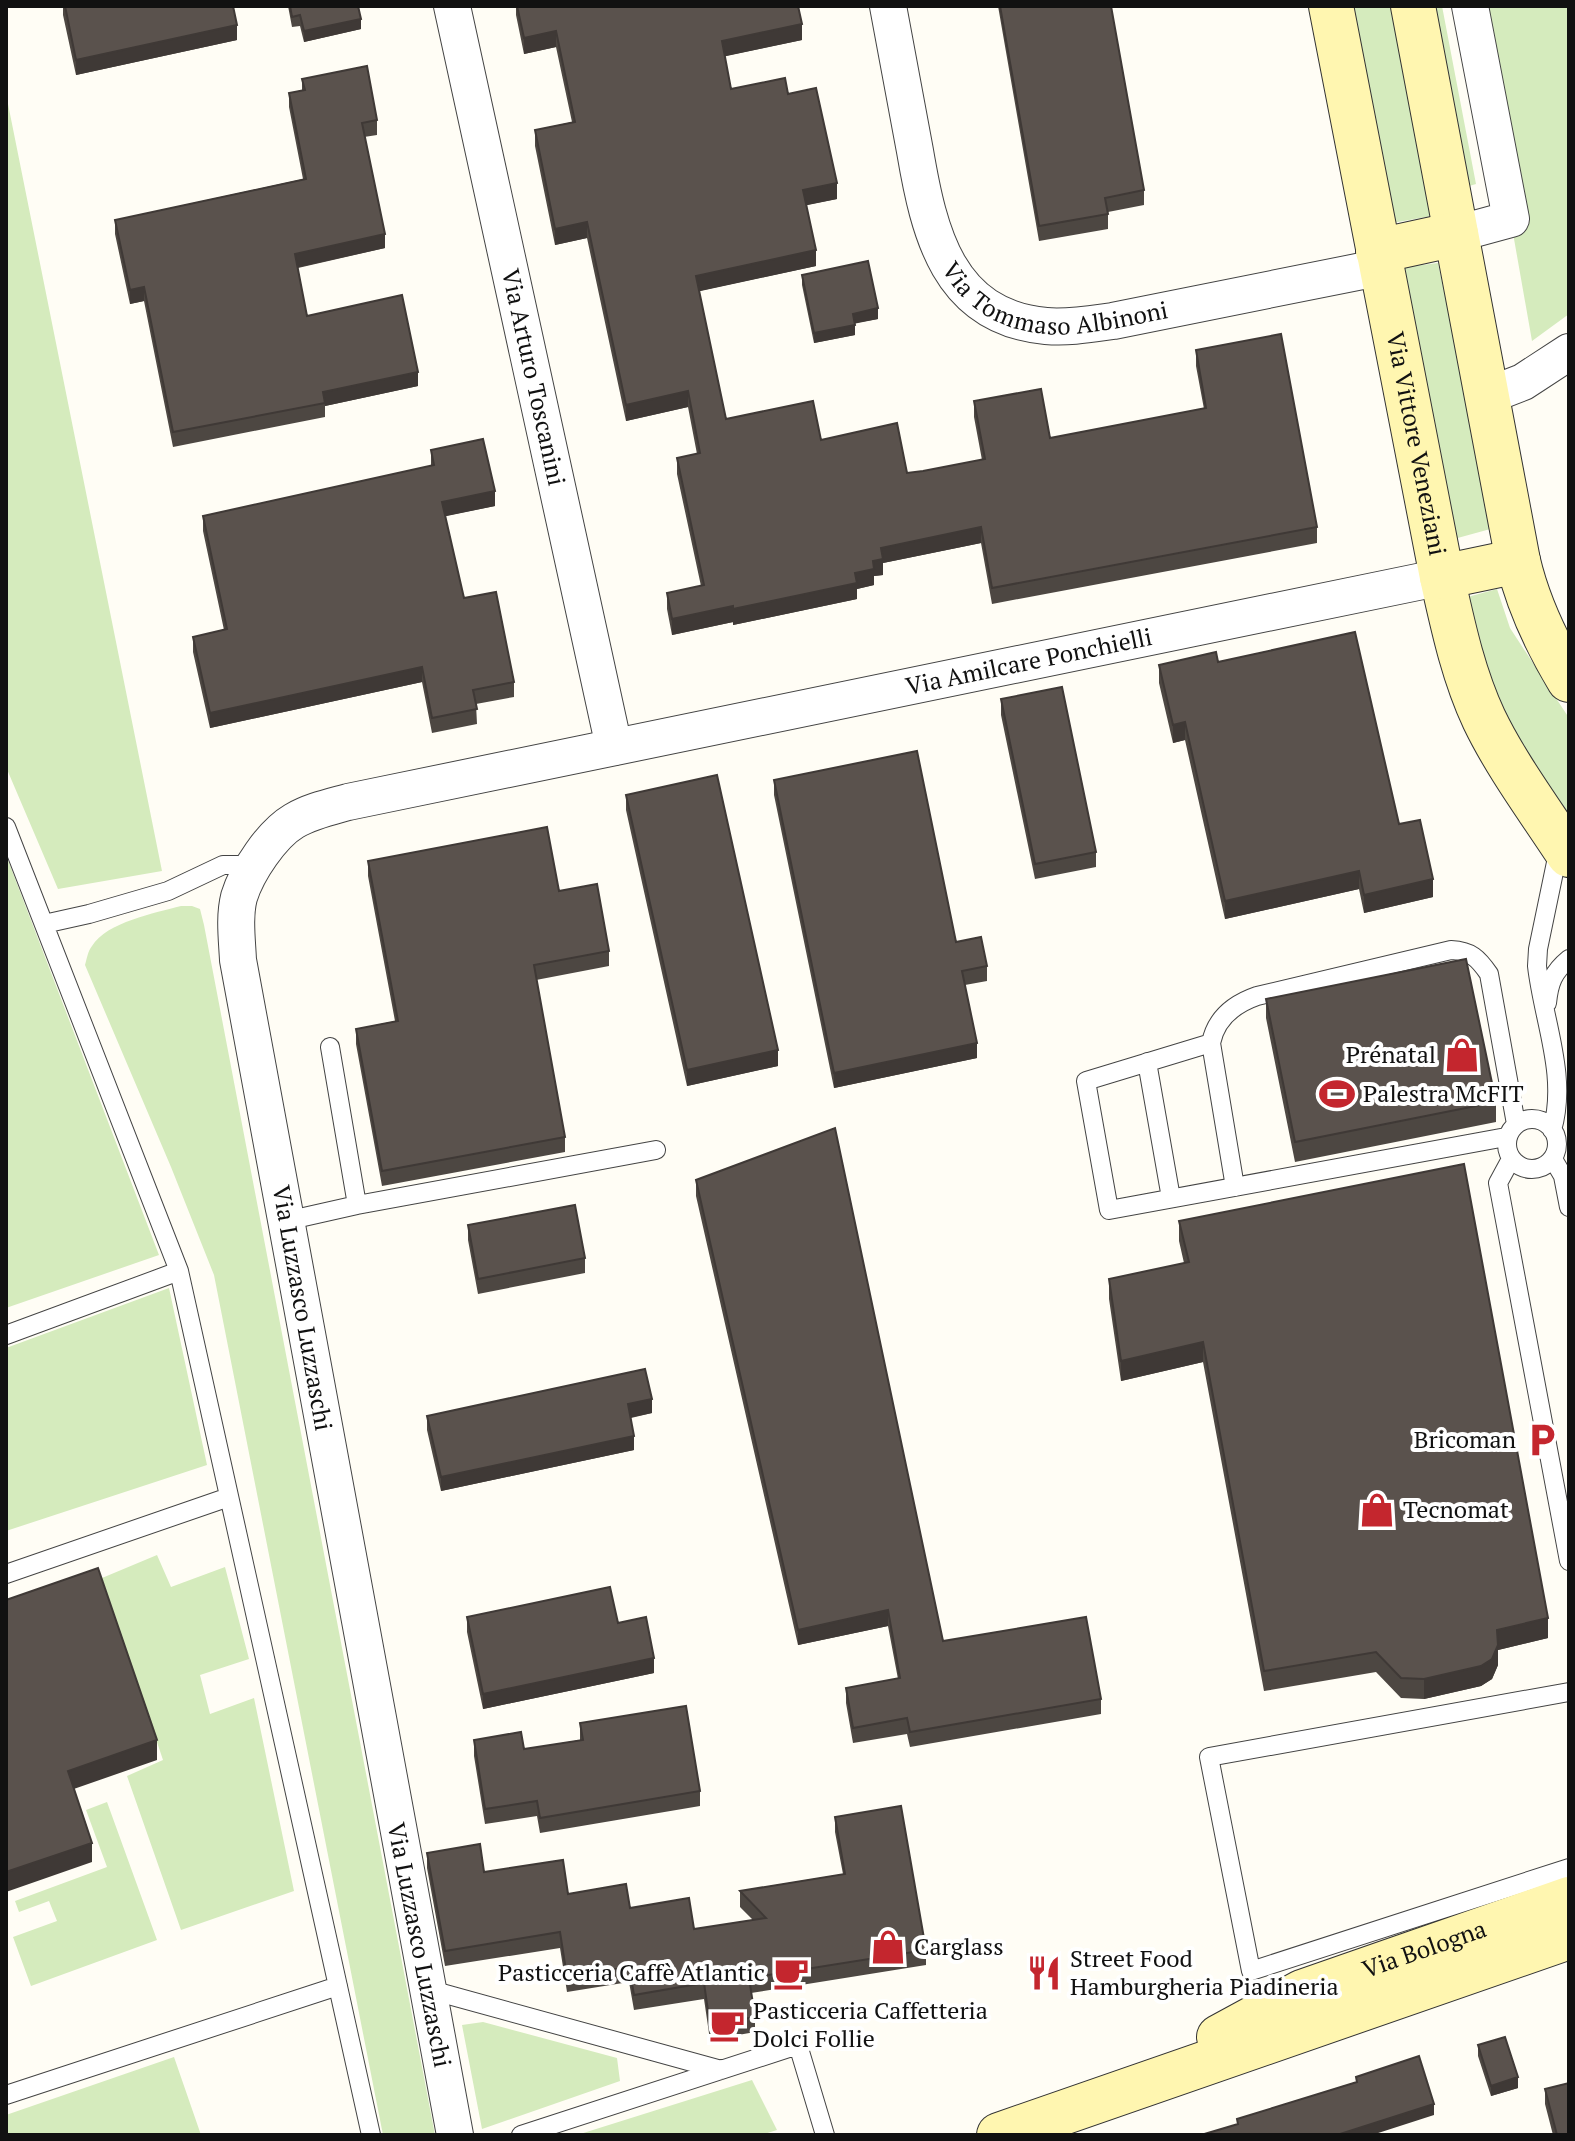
<svg xmlns="http://www.w3.org/2000/svg" width="1575" height="2141" viewBox="0 0 1575 2141" font-family="'PT Serif',serif">
	<style>
		.green { fill: #d5ebbd }
		.lines { fill: none; stroke-linecap: round; stroke-linejoin: round }
		.lane-casing { stroke: #444; stroke-width: 20 }
		.street-casing { stroke: #444; stroke-width: 38 }
		.secondary-casing { stroke: #333; stroke-width: 46 }
		.lane { stroke: #fff; stroke-width: 18 }
		.street { stroke: #fff; stroke-width: 36 }
		.secondary { stroke: #fff6b0; stroke-width: 44 }
		.wall { fill: #4d4742 }
		.shaded-wall { fill: #3f3936 }
		.building { fill: #5a524d; stroke: #3f3936; stroke-width: 2 }
		.labels { text-anchor: middle; stroke-width: 8; stroke-linejoin: round; paint-order: stroke }
		.street-label { font-size: 24px; fill: #111; stroke: #fff }
		.poi-label { font-size: 24px; fill: #111; stroke: #fff; text-anchor: start }
	</style>
	<rect width="100%" height="100%" fill="#fffdf5"/>
	<path class="green" d="M1345 6H1396L1437 215 1387 224Z
		M1425 6H1442L1476 184 1459 189Z
		M1473 6H1569V314L1532 341Z
		M6 94 162 871 58 889 6 767Z
		M1438 263 1494 528 1454 539 1398 268Z
		M1497 589 1510 628 1569 718V826L1502 720 1464 598Z
		M6 855 159 1255 6 1308Z
		M181 906H192L200 909 204 925 435 2135H383L214 1275 171 1167 85 965C87 958 88 951 92 946 107 922 155 913 181 906Z
		M169 1288 207 1465 6 1531V1348Z
		M157 1555 171 1587 225 1567 249 1659 200 1675 210 1714 254 1698 294 1891 181 1930 127 1776 163 1760 102 1578Z
		M107 1802 157 1940 31 1986 13 1937 57 1921 49 1901 19 1912 15 1901 107 1867 86 1810Z
		M483 2022 617 2058 620 2081 482 2129 462 2025Z
		M174 2057 201 2135H6V2115Z
		M752 2080 777 2130 761 2135H577Z"/>
	<g class="lines">
		<g class="lane-casing">
			<path id="lane" d="M6 827 179 1271 371 2135
				M44 924 89 914 168 891 223 865H238L252 870
				M1547 1003C1549 983 1553 972 1569 959
				M1211 1043 1086 1081 1109 1210 1506 1137
				M330 1047 357 1205
				M1147 1062 1171 1198
				M1507 1144a25 25 0 1 1 50 0a25 25 0 1 1-50 0Z
				M1552 1130C1568 1076 1543 1020 1537 966L1538 949 1559 848
				M1511 1159 1498 1183 1569 1561
				M1553 1159 1563 1176 1569 1207
				M1235 1187 1211 1043C1216 1018 1234 1004 1257 996L1451 950C1471 951 1478 958 1489 974L1516 1124
				M286 1221 357 1205 656 1150
				M6 1335 179 1271
				M6 1574 229 1497
				M1569 1692 1209 1757 1251 1971 1569 1868
				M427 1989 721 2070
				M6 2095 338 1986
				M521 2135 798 2045 825 2135"/>
		</g>
		<g class="street-casing">
			<g id="street">
				<path id="s1" d="M452 6 614 747"/>
				<path id="s2" d="M888 6C897 54 906 103 915 151 929 233 948 317 1046 326 1069 328 1091 324 1113 321L1382 267"/>
				<path d="M1456 234 1511 219 1470 6"/>
				<path d="M1487 396 1523 382 1569 352"/>
				<path id="s3" d="M455 2135 238 960C237 939 234 917 239 897 247 871 272 834 294 821 311 811 330 807 348 802L1442 577"/>
			</g>
		</g>
		<g class="secondary-casing">
			<g id="secondary">
				<path id="s4" d="M1331 6 1442 577C1453 626 1463 674 1484 719 1506 765 1541 812 1569 855"/>
				<path d="M1413 6 1518 561C1528 604 1546 642 1569 680"/>
				<path d="M1378 251 1456 234"/>
				<path d="M1442 577 1518 561"/>
				<path id="s5" d="M1219 2037 1302 1992 1569 1899"/>
				<path d="M999 2135 1569 1937"/>
			</g>
		</g>
		<use href="#lane" class="lane"/>
		<use href="#street" class="street"/>
		<use href="#secondary" class="secondary"/>
	</g>
	<path class="wall" d="M63 6H233L237 40 76 75 63 15Z
		M288 6H358L361 29 304 42 300 26 292 27Z
		M516 6H798L802 40 725 56 731 89 788 94 837 199 806 205 816 266 699 291 726 419 821 440 907 473 923 471 982 460 974 417V401L1050 438 1204 409 1196 366V350L1317 527V543L992 604 981 543 883 563V575L874 576V585L857 589V599L733 625V622L672 635 667 609V593L701 586 677 474V458L697 454 688 407 626 421 587 238 555 245 535 146V130L572 122 556 47 524 54 516 15Z
		M998 6H1111L1144 190V205L1108 212V229L1039 241Z
		M302 79 377 120V135L364 137 385 248 298 268 307 316 418 386 325 406V417L173 447 144 301 130 304 115 234V220L303 179 289 107V93L302 90Z
		M802 275 878 319 855 323V335L814 343 802 285Z
		M431 450 495 506 445 516 464 598 514 682V697L476 704 477 724 432 733 422 682 210 728 193 652V637L224 630 203 531V516L431 466Z
		M1218 662 1399 824 1433 897 1364 913 1359 889 1225 919 1185 740 1173 743 1159 683V665Z
		M1001 699 1096 852V867L1035 879 1001 715Z
		M774 780 956 942 987 966V981L965 985 977 1058 834 1088 774 795Z
		M626 795 778 1066 687 1086 626 810Z
		M368 861 559 891 609 951V966L536 980 565 1137V1152L382 1186 356 1044V1029L395 1021 368 876Z
		M1266 999 1496 1102V1122L1295 1162 1266 1018Z
		M696 1180 943 1641 1101 1699V1714L910 1747 907 1734 853 1743 846 1703V1688L898 1679 888 1626 798 1645 696 1196Z
		M1179 1221 1548 1638 1498 1650V1665L1492 1679 1481 1686 1424 1699 1401 1698 1376 1672 1264 1691 1203 1362 1121 1381 1109 1299V1279L1184 1263 1179 1241Z
		M468 1225 585 1258V1273L478 1294 468 1240Z
		M652 1413 631 1418 634 1450 441 1491 427 1430V1416Z
		M467 1617 618 1623 654 1673 483 1709 467 1632Z
		M580 1723 700 1791V1806L540 1833 537 1816 485 1824 474 1756V1740L524 1749 580 1740Z
		M835 1817 926 1950V1965L751 1993 755 2017V2032L710 2040 704 1999 634 2010 629 1982 567 1992 560 1948 445 1966 427 1868V1853L484 1872 568 1894 630 1908 694 1929 753 1920 740 1907V1891L843 1874 835 1832Z
		M1478 2045 1518 2088 1491 2096 1478 2056Z
		M1545 2089 1569 2135H1553L1545 2104Z"/>
	<path class="shaded-wall" d="M361 19V29L304 42V31Z
		M802 24V40L722 57V41Z
		M237 25V40L76 75V60Z
		M556 31V47L524 54V38Z
		M837 183V199L803 206V190Z
		M587 222V238L555 245V229Z
		M385 234V248L295 268V254Z
		M816 250V266L696 292V276Z
		M144 287V301L130 304V290Z
		M878 308V319L853 324V314Z
		M855 325V335L814 343V333Z
		M418 372V386L325 406 323 392Z
		M688 391V407L626 421V405Z
		M495 491V506L442 517V502Z
		M981 527V543L883 563V575L874 576V585L857 589V599L733 625V609L855 573 873 561 881 548Z
		M733 606V622L672 635V619Z
		M422 667V682L210 728V713Z
		M1185 722V740L1173 743V725Z
		M1359 871V889L1225 919V901Z
		M1433 879V897L1364 913V895Z
		M977 1043V1058L834 1088V1073Z
		M778 1050V1066L687 1086V1070Z
		M1203 1342V1362L1121 1381V1361Z
		M652 1399V1413L628 1418V1404Z
		M634 1436V1450L441 1491V1477Z
		M888 1610V1626L798 1645V1630Z
		M1548 1618V1638L1498 1650V1665L1492 1679 1481 1686 1424 1699V1679L1497 1630Z
		M654 1658V1673L483 1709V1694Z
		M157 1740V1760L68 1791V1771Z
		M92 1843V1862L6 1892V1872Z
		M1518 2077V2088L1491 2096V2086Z
		M1434 2104V2115L1372 2135H1337Z"/>
	<path class="building" d="M65 6H233L237 25 76 60Z
		M290 6H358L361 19 304 31 300 15 292 17Z
		M517 6H798L802 24 722 41 731 89 785 78 788 94 816 88 837 183 803 190 816 250 696 276 726 419 813 401 821 440 897 423 907 473 923 471 985 459 974 401 1041 389 1050 438 1206 408 1196 350 1281 334 1317 527 992 588 981 527 881 548 883 559 873 561 874 569 855 573 857 583 733 609V606L672 619 667 593 704 585 677 458 700 453 688 391 626 405 587 222 555 229 535 130 575 122 556 31 524 38Z
		M1000 6H1111L1144 190 1105 198 1108 214 1039 226Z
		M367 66 377 120 362 123 385 234 295 254 307 316 402 295 418 372 323 392 325 403 173 432 144 287 130 290 115 220 306 179 289 93 305 90 302 79Z
		M868 261 878 308 853 314 855 325 814 333 802 275Z
		M483 439 495 491 442 502 464 598 496 592 514 682 473 690 477 709 432 718 422 667 210 713 193 637 227 629 203 516 434 465 431 450Z
		M1355 632 1399 824 1420 820 1433 879 1364 895 1359 871 1225 901 1185 722 1173 725 1159 665 1216 652 1218 662Z
		M1062 687 1096 852 1035 864 1001 699Z
		M917 751 956 942 981 937 987 966 962 971 977 1043 834 1073 774 780Z
		M717 775 778 1050 687 1070 626 795Z
		M547 827 559 891 597 884 609 951 534 965 565 1137 382 1171 356 1029 398 1021 368 861Z
		M1466 959 1496 1102 1295 1142 1266 999Z
		M835 1128 943 1641 1086 1617 1101 1699 910 1732 907 1718 853 1728 846 1688 900 1678 888 1610 798 1630 696 1180Z
		M1464 1164 1548 1618 1497 1630 1498 1645 1492 1659 1481 1666 1424 1679 1401 1678 1376 1652 1264 1671 1203 1342 1121 1361 1109 1279 1189 1262 1179 1221Z
		M575 1205 585 1258 478 1279 468 1225Z
		M645 1369 652 1399 628 1404 634 1436 441 1477 427 1416Z
		M98 1568 157 1740 68 1771 92 1843 6 1872V1600Z
		M610 1587 618 1623 646 1617 654 1658 483 1694 467 1617Z
		M686 1706 700 1791 540 1818 537 1801 485 1809 474 1740 521 1732 524 1749 583 1740 580 1723Z
		M901 1806 926 1950 749 1978 755 2017 710 2025 704 1983 634 1995 629 1967 567 1977 560 1932 445 1951 427 1853 480 1844 484 1872 563 1860 568 1894 626 1884 630 1908 689 1898 694 1929 766 1918 740 1891 845 1874 835 1817Z
		M1505 2037 1518 2077 1491 2086 1478 2045Z
		M1419 2056 1434 2104 1337 2135H1201L1238 2124 1237 2119 1357 2082 1356 2077Z
		M1569 2083V2135H1557L1545 2089Z"/>
	<defs>
		<g id="shop-bare" transform="scale(2.76)"><path d="M-5-2.5h2.3a2.7 3.5 0 0 1 5.4 0H5L5.5 6h-11ZM-1.5-2.5h3a1.5 2.3 0 0 0-3 0Z" fill="#c4262e" stroke="#fff" stroke-width="2.5" paint-order="stroke"/></g>
		<g id="stadium-bare" transform="scale(2.76)"><path d="M0-5a6.5 5 0 1 0 0 10a6.5 5 0 1 0 0-10ZM-3.5-1.8h7v3.6h-7Z" fill="#c4262e" stroke="#fff" stroke-width="2.5" paint-order="stroke"/></g>
		<g id="parking-bare" transform="scale(2.76)"><path d="M-3.5-5.5H1a3.5 3.5 0 0 1 0 7H-1V5.5H-3.5ZM-1-3.4V-.6H.8a1.4 1.4 0 0 0 0-2.8Z" fill="#c4262e" stroke="#fff" stroke-width="2.5" paint-order="stroke"/></g>
		<g id="cafe-bare" transform="scale(2.76)"><path d="M-5.5-4.5H6V0H3Q3 3.5 0 3.5H-2.5Q-5.5 3.5-5.5 0ZM3-3.2v2h1.7v-2ZM-6 4.5H4V6H-6Z" fill="#c4262e" stroke="#fff" stroke-width="2.5" paint-order="stroke"/></g>
		<g id="restaurant-bare" transform="scale(2.76)"><path d="M-5-6h1v4h1v-4h1v4h1v-4h1v5L-1.5 .5V6h-2V.5L-5-1ZM5-6V6H3V1.5H1.5Q1.5-4 5-6Z" fill="#c4262e" stroke="#fff" stroke-width="2.5" paint-order="stroke"/></g>
	</defs>
	<g fill-rule="evenodd">
		<use href="#shop-bare" x="1462" y="1055"/>
		<use href="#stadium-bare" x="1337" y="1094"/>
		<use href="#parking-bare" x="1542" y="1440"/>
		<use href="#shop-bare" x="1377" y="1510"/>
		<use href="#shop-bare" x="888" y="1947"/>
		<use href="#cafe-bare" x="791" y="1973"/>
		<use href="#restaurant-bare" x="1044" y="1973"/>
		<use href="#cafe-bare" x="727" y="2025"/>
	</g>
	<g class="labels">
		<g class="street-label">
			<text dy="8" stroke="none"><textPath href="#s2" startOffset="388">Via Tommaso Albinoni</textPath></text>
			<text dy="8" stroke="none"><textPath href="#s1" startOffset="380">Via Arturo Toscanini</textPath></text>
			<text dy="8" stroke="none"><textPath href="#s4" startOffset="446">Via Vittore Veneziani</textPath></text>
			<text dy="8" stroke="none"><textPath href="#s3" startOffset="2106">Via Amilcare Ponchielli</textPath></text>
			<text transform="translate(302 1308) rotate(80)" y="8">Via Luzzasco Luzzaschi</text>
			<text transform="translate(419 1945) rotate(79)" y="8">Via Luzzasco Luzzaschi</text>
			<text dy="8" stroke="none"><textPath href="#s5" startOffset="224">Via Bologna</textPath></text>
		</g>
		<g class="poi-label">
			<text x="1436" y="1063" text-anchor="end">Prénatal</text>
			<text x="1363" y="1102">Palestra McFIT</text>
			<text x="1516" y="1448" text-anchor="end">Bricoman</text>
			<text x="1403" y="1518">Tecnomat</text>
			<text x="914" y="1955">Carglass</text>
			<text x="1070" y="1967">Street Food<tspan x="1070" dy="28">Hamburgheria Piadineria</tspan></text>
			<text x="765" y="1981" text-anchor="end">Pasticceria Caffè Atlantic</text>
			<text x="753" y="2019">Pasticceria Caffetteria<tspan x="753" dy="28">Dolci Follie</tspan></text>
		</g>
	</g>
	<rect width="1575" height="2141" fill="none" stroke="#111111" stroke-width="16"/>
</svg>
